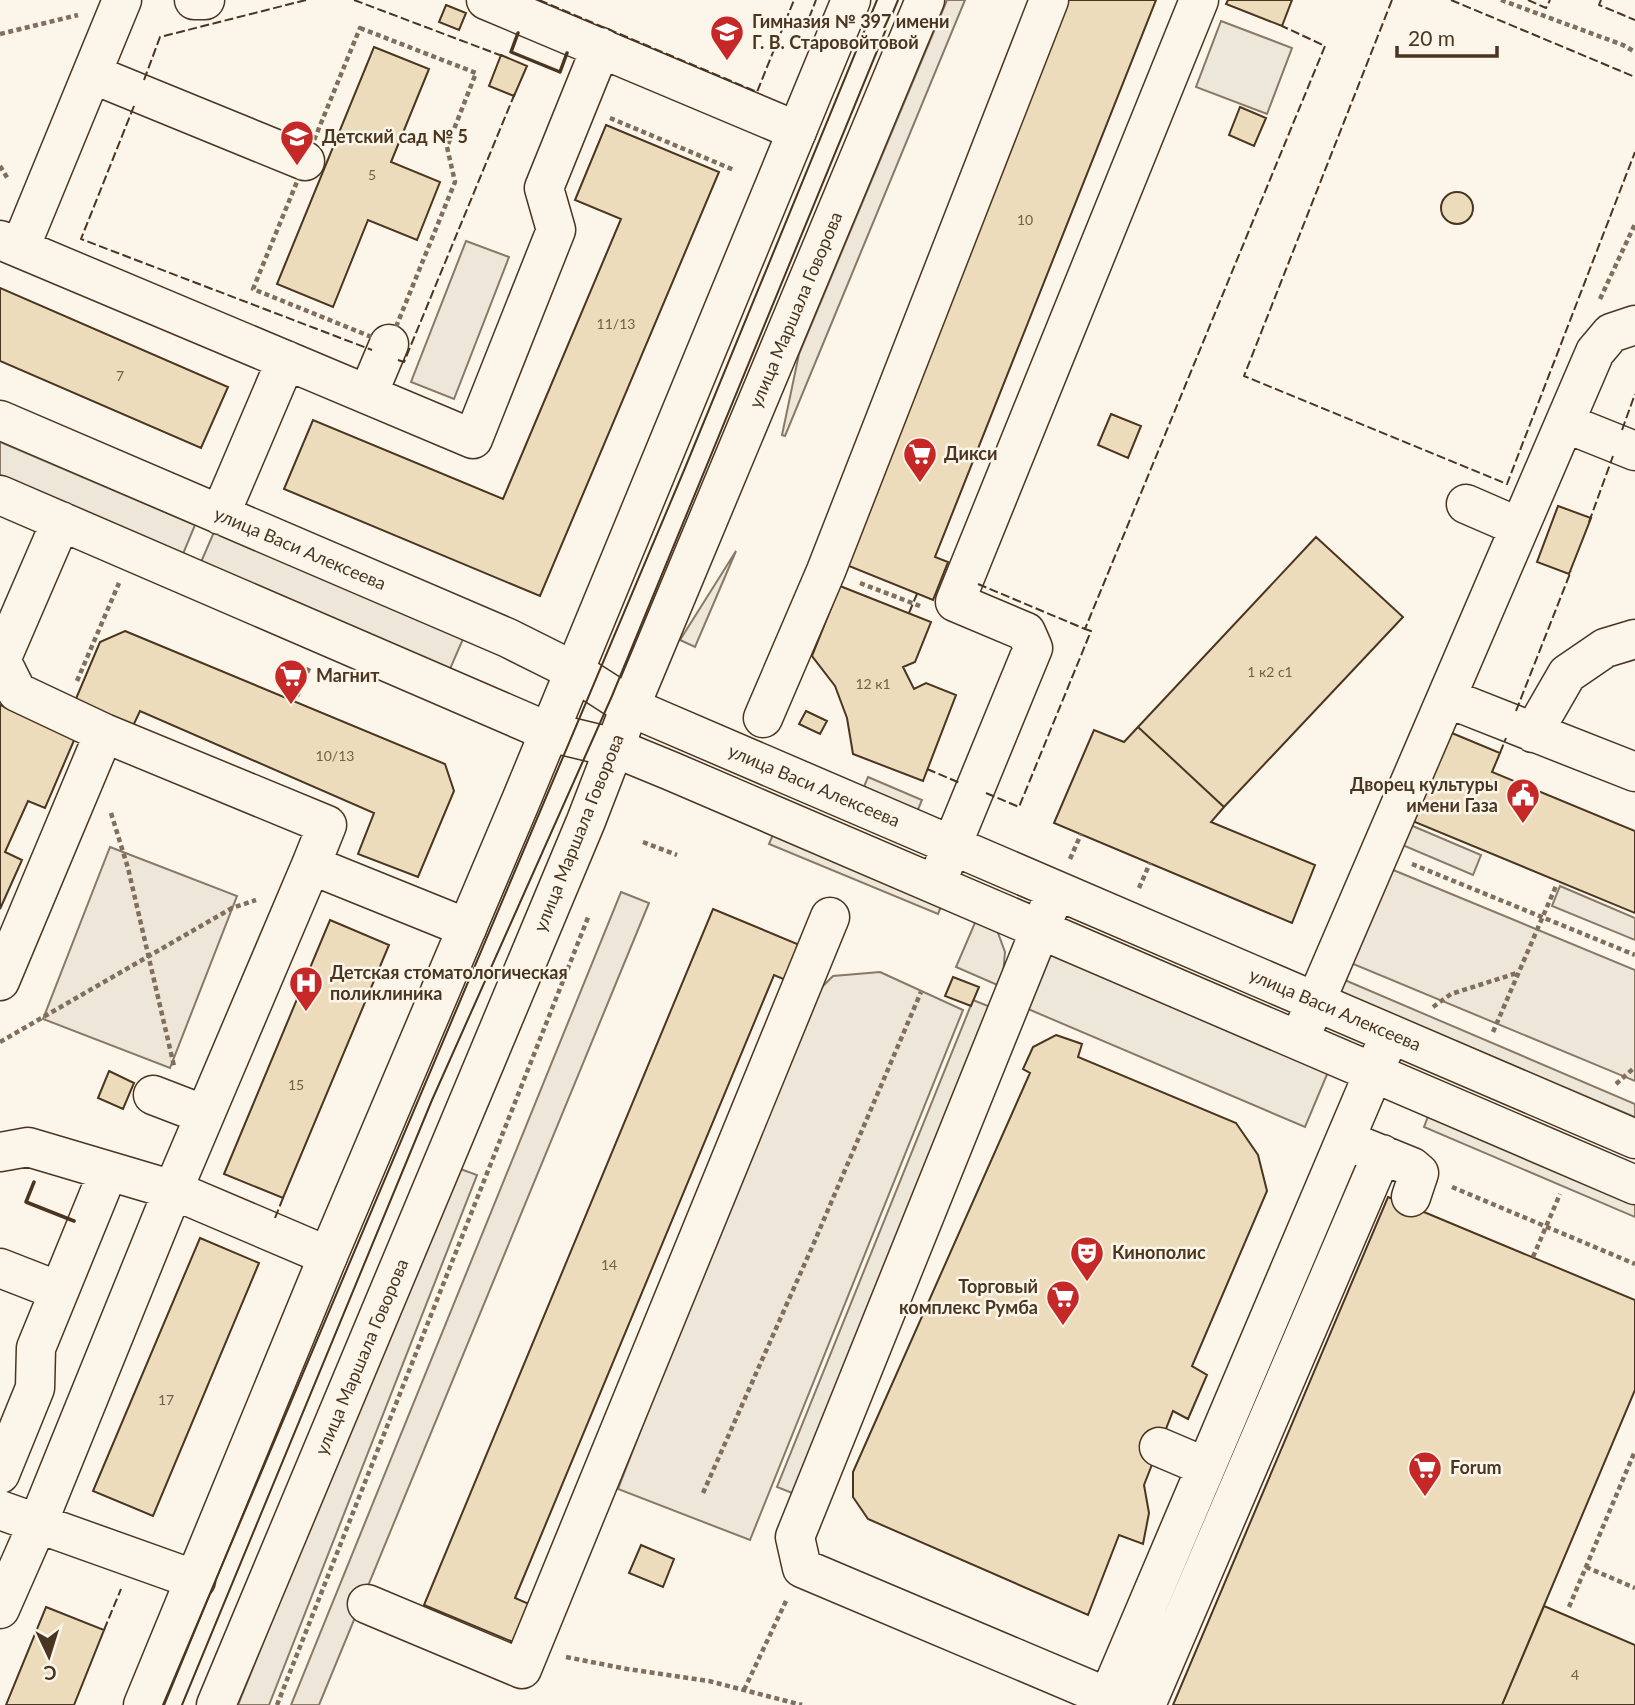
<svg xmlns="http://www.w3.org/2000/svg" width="1635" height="1705" viewBox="0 0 1635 1705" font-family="Lato,sans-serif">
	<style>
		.green { fill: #ede6d9; stroke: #887966; stroke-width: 2 }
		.parking { fill: #ede7d9; stroke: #887966; stroke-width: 2 }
		.building { fill: #ecdcbc; stroke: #4a3520; stroke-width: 2 }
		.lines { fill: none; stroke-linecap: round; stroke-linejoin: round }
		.minor-casing { stroke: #4a3520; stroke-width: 41 }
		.major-casing { stroke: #4a3520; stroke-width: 41 }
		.path { stroke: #7f6f5c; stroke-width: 4.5; stroke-dasharray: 5 3.5; stroke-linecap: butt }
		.minor { stroke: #fbf6e9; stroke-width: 38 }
		.major { stroke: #fbf6e9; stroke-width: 38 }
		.tram { stroke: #4a3520; stroke-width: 2 }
		.fence { stroke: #4a3520; stroke-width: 2; stroke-dasharray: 9 3.5; stroke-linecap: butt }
		.wall { stroke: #4a3520; stroke-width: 3.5 }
		.labels { text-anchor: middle; stroke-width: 5; stroke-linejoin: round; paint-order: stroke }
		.number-label { font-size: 14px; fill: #725f47 }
		.poi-label { font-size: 18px; font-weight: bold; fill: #4a3520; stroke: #fbf6e9; text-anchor: start }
		.street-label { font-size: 18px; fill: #4a3520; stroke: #fbf6e9 }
	</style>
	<rect width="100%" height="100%" fill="#fbf6e9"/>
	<path class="green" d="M947 0H965L785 436 782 435 799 354Z
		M466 241 509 257 454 399 411 382Z
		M0 442 195 525 183 554 0 475Z
		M214 532 463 639 450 669 201 562Z
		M736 551 695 647 680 640Z
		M868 777 922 800 917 812 863 789Z
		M1408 824 1481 855 1473 875 1400 844Z
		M774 832 943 902 938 914 769 844Z
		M110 847 237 896 170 1068 43 1019Z
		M1386 867 1635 970V1081L1346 961Z
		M1560 886 1635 918V940L1552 906Z
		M621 892 649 903 319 1705H291Z
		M977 918 995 925 1005 952 1002 987 956 967Z
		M880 972 963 1010 750 1540 618 1489 806 1003 833 976Z
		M1340 978 1635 1104V1117L1335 990Z
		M1429 1114 1635 1202V1217L1424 1127Z
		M455 1167 477 1175 269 1705H238Z"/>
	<path class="parking" d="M1221 21 1292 48 1267 114 1196 87Z
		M1048 944 1331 1065 1305 1127 1021 1006Z
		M973 1000 1003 1012 807 1499 777 1487Z"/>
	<path class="building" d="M1068 0H1156L935 557 948 562 933 600 844 564Z
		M1228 0H1292L1282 26 1226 4Z
		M446 5 466 13 459 30 439 22Z
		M374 47 429 69 391 162 440 182 417 240 368 220 333 307 277 284Z
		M501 55 527 66 514 96 489 86Z
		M1240 107 1266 118 1254 146 1229 135Z
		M606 125 719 172 540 596 284 489 313 420 503 499 621 219 575 200Z
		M1441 208a16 16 0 1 1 32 0a16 16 0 1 1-32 0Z
		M0 288 228 387 201 448 0 361Z
		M1111 414 1141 426 1128 458 1098 445Z
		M1558 506 1591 518 1569 574 1537 562Z
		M1316 537 1403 617 1224 807 1138 727Z
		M840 586 931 622 915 662 903 667 914 689 926 683 956 695 923 781 853 754 847 718 835 686 812 656Z
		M125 631 445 764 454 791 418 877 358 854 374 813 140 711 133 726 75 701 100 642Z
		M0 705 75 738 45 808 28 801 5 852 22 860 0 909Z
		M806 711 827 721 820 734 799 724Z
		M1138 727 1224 807 1211 822 1315 865 1292 923 1054 823 1094 730 1124 742Z
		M1447 731 1500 753 1492 772 1635 831V913L1410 820Z
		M713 909 802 946 788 981 774 975 515 1598 529 1604 513 1642 424 1605Z
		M330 920 389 945 283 1198 224 1174Z
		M953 977 979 987 971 1006 945 996Z
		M1056 1035 1082 1044 1078 1057 1236 1123 1258 1155 1267 1191 1192 1366 1207 1375 1188 1419 1173 1411 1144 1485 1149 1513 1143 1544 1119 1535 1088 1615 868 1519 853 1497V1472L1030 1073 1023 1069 1033 1047Z
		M109 1071 134 1083 123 1109 98 1098Z
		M1388 1197 1635 1300V1390L1502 1705H1173Z
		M200 1238 259 1263 153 1516 93 1491Z
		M641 1545 674 1559 663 1587 629 1573Z
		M1544 1606 1635 1645V1705H1502Z
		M46 1607 104 1630 74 1705H6Z"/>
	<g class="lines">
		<g class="minor-casing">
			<path id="minor" d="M194 0H205
				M486 0 797 131
				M92 74 305 161
				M0 240 473 439 556 230 544 188 601 47
				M20 248 122 0
				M368 394 389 344
				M0 420 508 638 574 671 630 707 1635 1139
				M1565 423 1635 451
				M0 495 549 732 615 748 671 771 1635 1185
				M1466 504 1519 527
				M220 515 286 360
				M61 521 1 660 17 692 104 733 327 825 311 865 467 928
				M1447 698 1635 772
				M763 718 826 571 1049 0
				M1533 733 1567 674 1605 648 1635 639
				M943 867 1033 648 1026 632 955 602 1199 0
				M1050 905 795 1537 802 1568 1126 1705
				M0 981 104 733
				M1306 1024 1595 352 1611 333 1635 325
				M153 1095 205 1115
				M1358 1145 1412 1167 1419 1173 1411 1197
				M0 1152 28 1147 173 1190 328 1256
				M0 1268 59 1291
				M1159 1447 1206 1467
				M0 1474 35 1388 36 1348 108 1172
				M0 1510 196 1580
				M367 1604 522 1669 830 917
				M0 1609 37 1525 173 1190 311 865
				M1105 1705 1384 1048
				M1146 1705 1382 1154"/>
		</g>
		<g class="major-casing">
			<path id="major" d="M143 1705 328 1256 522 798 851 0
				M216 1705 586 821 630 707 925 0"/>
		</g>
		<path class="path" d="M1501 0 1623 45 1635 52
			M360 28 476 73 447 147 455 182 389 344 253 289Z
			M0 34 78 15
			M610 118 734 170
			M0 166 8 179
			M1600 299 1635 224
			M860 583 920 606
			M77 681 119 583
			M297 696 309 668
			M111 813 128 868 174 1066
			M643 842 677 855
			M1070 859 1081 834
			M1412 864 1635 955
			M1139 888 1150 863
			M1433 1007 1451 994 1517 973
			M1493 1032 1556 886
			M0 1042 232 908 256 900
			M1616 1084 1635 1067
			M1452 1187 1635 1264
			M1533 1257 1560 1194
			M703 1493 813 1245 921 992
			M1586 1567 1635 1588
			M1569 1607 1635 1451
			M566 1657 627 1669 709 1681 802 1705
			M744 1690 786 1601
			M277 1705 589 915"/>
		<use href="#minor" class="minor"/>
		<use href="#major" class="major"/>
		<path class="tram" d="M163 1705 685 468 877 0
			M182 1705 432 1100 612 696 898 0"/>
		<path class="fence" d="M354 0 505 57
			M539 0 757 92 794 0
			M1392 0 1244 376 1507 484 1635 152
			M1451 0 1635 77
			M1528 0 1546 8 1550 0
			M1601 0 1599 5 1635 20
			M809 18 816 0
			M144 80 160 37 306 0
			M134 106 81 239 372 350
			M398 360 404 362 515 93
			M1622 430 1635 394
			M1589 522 1613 456
			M978 584 1085 629 1325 46 1282 26
			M909 613 917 594
			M1516 711 1571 571
			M1500 753 1506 738
			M927 769 960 783
			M986 793 1019 807 1091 631 1085 629
			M275 1218 283 1198
			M104 1630 121 1589"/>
		<path class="wall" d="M518 33 511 52 560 72 567 53
			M34 1182 26 1202 74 1221"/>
	</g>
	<defs>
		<g id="school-pin" transform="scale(1.75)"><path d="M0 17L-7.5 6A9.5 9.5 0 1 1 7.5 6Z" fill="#c62828" stroke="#fbf6e9"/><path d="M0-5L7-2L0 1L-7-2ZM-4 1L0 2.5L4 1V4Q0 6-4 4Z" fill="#fff"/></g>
		<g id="supermarket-pin" transform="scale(1.75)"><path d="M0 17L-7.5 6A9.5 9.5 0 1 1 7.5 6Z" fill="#c62828" stroke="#fbf6e9"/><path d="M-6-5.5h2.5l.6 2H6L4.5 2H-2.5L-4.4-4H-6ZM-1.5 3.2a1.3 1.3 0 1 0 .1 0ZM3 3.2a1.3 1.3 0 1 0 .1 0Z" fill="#fff"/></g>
		<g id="civic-pin" transform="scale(1.75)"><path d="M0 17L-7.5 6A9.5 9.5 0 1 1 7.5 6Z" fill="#c62828" stroke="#fbf6e9"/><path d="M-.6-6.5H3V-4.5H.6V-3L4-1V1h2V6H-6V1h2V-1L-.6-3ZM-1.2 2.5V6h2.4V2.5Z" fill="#fff"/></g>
		<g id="hospital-pin" transform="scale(1.75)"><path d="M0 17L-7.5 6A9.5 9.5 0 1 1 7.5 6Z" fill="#c62828" stroke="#fbf6e9"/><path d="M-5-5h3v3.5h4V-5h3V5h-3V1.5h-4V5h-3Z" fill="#fff"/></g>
		<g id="theatre-pin" transform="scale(1.75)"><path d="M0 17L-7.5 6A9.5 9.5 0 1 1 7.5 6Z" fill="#c62828" stroke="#fbf6e9"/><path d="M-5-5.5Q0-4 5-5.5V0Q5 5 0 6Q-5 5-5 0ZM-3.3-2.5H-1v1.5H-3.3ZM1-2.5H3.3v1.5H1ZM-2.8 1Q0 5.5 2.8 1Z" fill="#fff"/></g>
	</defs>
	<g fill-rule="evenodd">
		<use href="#school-pin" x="727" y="32"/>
		<use href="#school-pin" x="297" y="137"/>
		<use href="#supermarket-pin" x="920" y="454"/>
		<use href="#supermarket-pin" x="291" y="676"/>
		<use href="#civic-pin" x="1523" y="795"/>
		<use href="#hospital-pin" x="306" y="983"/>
		<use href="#theatre-pin" x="1087" y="1253"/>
		<use href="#supermarket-pin" x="1063" y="1297"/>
		<use href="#supermarket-pin" x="1425" y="1468"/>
	</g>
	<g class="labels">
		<g class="number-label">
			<text x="372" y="180">5</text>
			<text x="1025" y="225">10</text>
			<text x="616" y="329">11/13</text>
			<text x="120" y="381">7</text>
			<text x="1270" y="677">1 к2 с1</text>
			<text x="873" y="689">12 к1</text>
			<text x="335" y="761">10/13</text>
			<text x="296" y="1090">15</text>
			<text x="609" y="1270">14</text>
			<text x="166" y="1405">17</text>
			<text x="1575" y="1680">4</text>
		</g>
		<g class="poi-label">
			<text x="752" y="28">Гимназия № 397 имени<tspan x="752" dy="21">Г. В. Старовойтовой</tspan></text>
			<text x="322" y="143">Детский сад № 5</text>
			<text x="944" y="460">Дикси</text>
			<text x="316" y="682">Магнит</text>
			<text x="1498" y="791" text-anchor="end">Дворец культуры<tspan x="1498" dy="21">имени Газа</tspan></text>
			<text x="330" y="979">Детская стоматологическая<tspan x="330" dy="21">поликлиника</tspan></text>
			<text x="1112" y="1259">Кинополис</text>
			<text x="1038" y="1293" text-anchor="end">Торговый<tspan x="1038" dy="21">комплекс Румба</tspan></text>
			<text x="1450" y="1474">Forum</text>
		</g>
		<g class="street-label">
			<text transform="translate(796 310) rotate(-67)" y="6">улица Маршала Говорова</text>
			<text transform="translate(300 549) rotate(23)" y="6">улица Васи Алексеева</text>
			<text transform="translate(814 786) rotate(23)" y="6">улица Васи Алексеева</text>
			<text transform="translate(579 833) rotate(-68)" y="6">улица Маршала Говорова</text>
			<text transform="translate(1335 1010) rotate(23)" y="6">улица Васи Алексеева</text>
			<text transform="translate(362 1357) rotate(-67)" y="6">улица Маршала Говорова</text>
		</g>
	</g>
	<g transform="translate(49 1656) rotate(176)" stroke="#fbf6e9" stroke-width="5" paint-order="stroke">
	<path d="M0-5L12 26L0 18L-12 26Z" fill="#4a3520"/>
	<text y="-10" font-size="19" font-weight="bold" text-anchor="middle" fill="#4a3520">С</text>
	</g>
	<path d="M1397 46v10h100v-10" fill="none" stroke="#4a3520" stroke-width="3.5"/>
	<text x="1408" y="46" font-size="21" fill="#4a3520" stroke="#fbf6e9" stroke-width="5" paint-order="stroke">20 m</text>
</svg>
